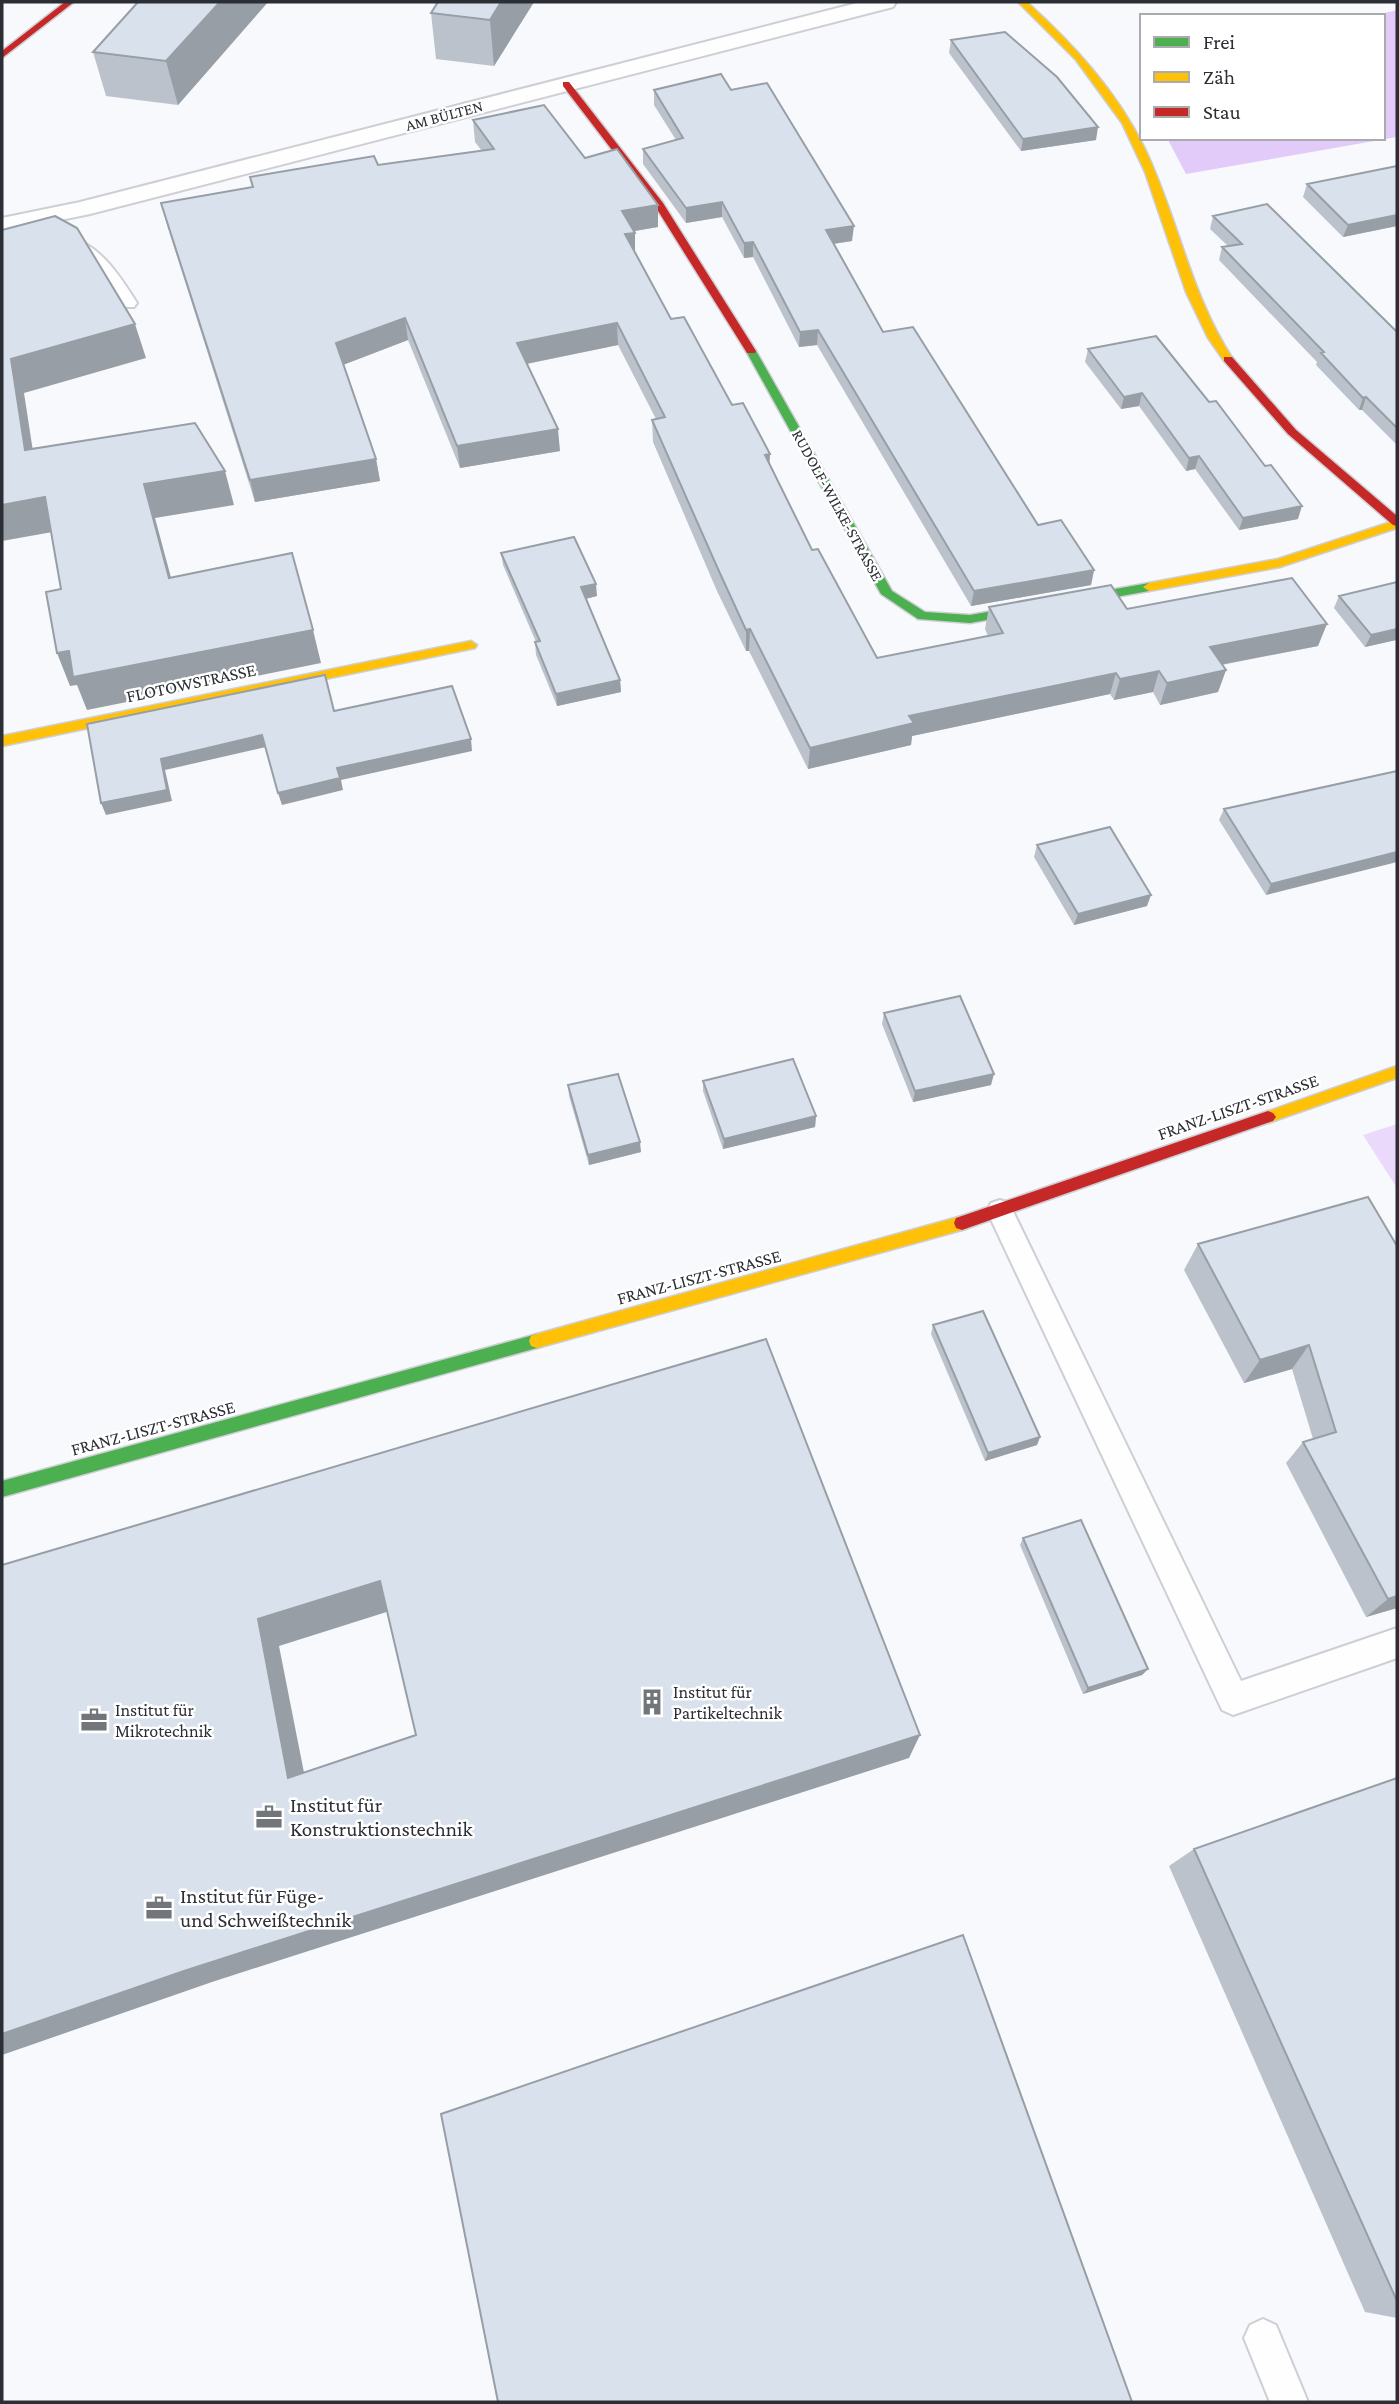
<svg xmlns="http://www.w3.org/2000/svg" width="1399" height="2404" viewBox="0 0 1399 2404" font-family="'Crimson Pro',serif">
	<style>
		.green { fill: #ead9fa }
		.forest { fill: #e2caf9 }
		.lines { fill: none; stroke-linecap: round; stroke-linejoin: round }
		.lane-casing { stroke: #cdcfd4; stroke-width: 4 }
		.street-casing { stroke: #cdcfd4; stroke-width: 4 }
		.fast-casing { stroke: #cdcfd4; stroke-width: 3 }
		.slow-casing { stroke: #cdcfd4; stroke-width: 3 }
		.jam-casing { stroke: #cdcfd4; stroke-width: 3 }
		.lane { fill: #fefeff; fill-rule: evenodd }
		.street { fill: #fefeff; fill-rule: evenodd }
		.fast { fill: #4caf50; fill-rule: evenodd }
		.slow { fill: #ffc107; fill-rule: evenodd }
		.jam { fill: #c62828; fill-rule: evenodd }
		.wall { fill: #bbc2cb }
		.shaded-wall { fill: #989ea5 }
		.building { fill: #d9e2ec; stroke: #989ea5; stroke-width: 2; fill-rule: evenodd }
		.labels { text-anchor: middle; stroke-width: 5; stroke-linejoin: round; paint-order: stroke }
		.far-street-label { font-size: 16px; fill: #2b2e34; stroke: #fff }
		.street-label { font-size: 18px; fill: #2b2e34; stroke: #fff }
		.poi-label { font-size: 18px; fill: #2b2e34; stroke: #fff; text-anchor: start }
		.near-poi-label { font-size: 21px; fill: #2b2e34; stroke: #fff; text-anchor: start }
	</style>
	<rect width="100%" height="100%" fill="#f7f9fc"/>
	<path class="green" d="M1397 1124V1188L1363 1135Z"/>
	<path class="forest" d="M1397 10V137L1186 174 1167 138H1383V16H1372Z"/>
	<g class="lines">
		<g class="lane-casing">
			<path id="lane" d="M62 234C99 243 118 273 137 303L134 307H122C111 291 102 273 87 261 77 252 62 248 54 239Z
				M1000 1200 1009 1203 1241 1681 1397 1628V1658L1233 1715 1222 1710 987 1211 991 1203Z
				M1263 2319 1276 2325 1308 2402H1270L1244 2338 1250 2325Z"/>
		</g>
		<g class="street-casing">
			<path id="street" d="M861 2H896L893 7 90 214 2 232V218L80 202Z"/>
		</g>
		<g class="fast-casing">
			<path id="fast" d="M751 348 756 351 892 591 925 612 970 615 1149 583 1155 587 1149 591 970 623 918 619 881 594 746 351Z
				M537 1334 543 1336 545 1341 543 1346 537 1348 2 1497V1481Z"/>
		</g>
		<g class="slow-casing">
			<path id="slow" d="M1018 2H1027C1073 44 1116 90 1144 147 1178 217 1190 294 1233 359L1232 361H1224L1208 338 1186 292 1145 172 1122 123 1076 60Z
				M1397 520V528L1280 567 1149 591 1143 587 1149 583 1278 559Z
				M471 641 477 645 475 648 2 746V736Z
				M1397 1066V1078L1268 1123 1263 1121 1260 1117 1263 1113Z
				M962 1216 968 1218 970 1223 968 1228 962 1230 537 1348 531 1346 529 1341 531 1336 537 1334Z"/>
		</g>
		<g class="jam-casing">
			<path id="jam" d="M65 2H74L2 58V51Z
				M563 82H569L663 203 756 351 755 353H747L655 206 563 86Z
				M1224 357H1232L1296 430 1397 516V526L1393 525 1288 434 1224 361Z
				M1268 1111 1273 1113 1276 1117 1273 1121 962 1230 956 1228 954 1223 956 1218Z"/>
		</g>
		<use href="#lane" class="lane"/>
		<use href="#street" class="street"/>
		<use href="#fast" class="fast"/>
		<use href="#slow" class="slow"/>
		<use href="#jam" class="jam"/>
	</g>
	<path class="wall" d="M268 2 178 105 106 96 93 52Z
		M534 2 494 66 436 59 431 13Z
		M951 40 1096 140 1021 151 949 53Z
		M654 90H731L852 241 833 244 883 332 1038 525 1094 570 1091 585 971 606 817 345 799 347 753 257 744 258 722 217 686 223 643 164V149L676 140 654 105Z
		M473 120 585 158 658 205V227L634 231 635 253 671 319 732 405 769 465 812 550 877 658 988 636 985 629 989 607 1127 609 1318 646 1222 665 1226 670 1218 692 1160 705 1153 692 1114 700 1110 694 912 736 911 745 808 769 749 651H746L717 591 653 442 652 420 656 419 618 345 527 364 560 451 460 468 408 340 343 365 376 459 380 481 255 502 167 225 161 203 252 187 250 177 378 165 482 151 475 142Z
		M1397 166V226L1343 237 1303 197 1307 184Z
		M1213 216 1397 332V445L1362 410H1359L1316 365 1317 362 1219 260 1222 247 1228 246 1210 229Z
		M1088 349 1298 519 1239 530 1195 469 1186 471 1139 406 1121 409 1085 362Z
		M501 553 597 596 585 599 620 680 621 692 557 706 536 655 535 642H536L503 565Z
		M1397 582V641L1396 640 1365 647 1334 608 1339 596Z
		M1397 771 1266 895 1219 820 1224 809Z
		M1037 845 1147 906 1074 925 1034 857Z
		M884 1013 991 1085 913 1102 882 1024Z
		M703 1081 816 1116 815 1127 723 1149 703 1091Z
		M568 1085 641 1152 589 1165 569 1096Z
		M1198 1244 1397 1246V1608L1366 1617 1286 1463 1303 1442 1313 1439 1292 1369 1244 1383 1184 1270Z
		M933 1325 1040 1437 1037 1445 985 1461 931 1334Z
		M1023 1538 1148 1669 1142 1675 1083 1694 1020 1545Z
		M1397 1778V2318L1365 2312 1169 1866 1194 1849Z"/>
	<path class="shaded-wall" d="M220 2H268L178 105 166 61Z
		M501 2H534L494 66 490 20Z
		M1098 127 1096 140 1021 151 1023 139Z
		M722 202V217L686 223V208Z
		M658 205V227L623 233 622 211Z
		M1397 215V226L1343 237 1348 225Z
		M854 226 852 241 825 245 826 230Z
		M635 233V255L625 234Z
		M753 242V257L744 258V243Z
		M405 318 408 340 340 366 336 343Z
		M617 323 618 345 520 365 517 343Z
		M135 324 146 358 24 393 38 484 25 450 11 359Z
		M818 330 817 345 799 347 800 332Z
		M1142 393 1139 406 1121 409 1124 397Z
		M1366 397 1362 410H1359L1363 398Z
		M558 429 560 451 460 468 457 446Z
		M770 454 769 477 765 455Z
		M1199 456 1195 469 1186 471 1189 458Z
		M376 459 380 481 255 502 250 480Z
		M225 471 234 505 155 518 180 611 169 578 144 484Z
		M45 497 58 531 2 541V505Z
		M1302 506 1298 519 1239 530 1243 518Z
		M1094 570 1091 585 971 606 974 591Z
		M596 584 597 596 581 600V587Z
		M1327 624 1318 646 1203 668 1210 647Z
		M750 629 749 651H746V630Z
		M1397 629V637L1396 640 1365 647 1371 635Z
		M313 630 321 663 87 710 77 685 70 686 57 653 69 651Z
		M1226 670 1218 692 1160 705 1167 683Z
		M1159 671 1153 692 1114 700 1120 679Z
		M1116 673 1110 694 912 736 911 745 808 769 810 748 909 716Z
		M620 680 621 692 557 706 556 694Z
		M262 735 266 747 165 770 172 801 106 815 101 803 161 759Z
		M471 739 472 751 341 780 343 790 282 805 278 793 337 768Z
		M1397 852V862L1266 895 1271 884Z
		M1151 895 1147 906 1074 925 1078 914Z
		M994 1074 991 1085 913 1102 915 1091Z
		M816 1116 815 1127 723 1149 724 1139Z
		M640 1142 641 1152 589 1165 588 1155Z
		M1309 1345 1292 1369 1244 1383 1260 1360Z
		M1040 1437 1037 1445 985 1461 988 1453Z
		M380 1581 396 1609 279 1646 309 1798 288 1778 258 1619Z
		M1397 1596V1608L1366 1617 1388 1599Z
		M1148 1669 1142 1675 1083 1694 1088 1688Z
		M920 1735 909 1758 212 1982 2 2055V2034L184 1971Z"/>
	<path class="building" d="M138 2H220L166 61 93 52Z
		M438 2H501L490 20 431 13Z
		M1005 32 1057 77 1098 127 1023 139 951 40Z
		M721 74 731 90 767 83 854 226 826 230 883 332 913 327 1038 525 1061 520 1094 570 974 591 818 330 800 332 753 242 744 243 722 202 686 208 643 149 683 138 654 90Z
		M544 105 585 158 617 149 658 205 622 211 635 233 625 234 671 319 684 317 732 405 743 403 770 454 765 455 812 550 818 549 877 658 1003 633 989 607 1111 585 1127 609 1292 578 1327 624 1210 647 1226 670 1167 683 1159 671 1120 679 1116 673 909 716 914 723 810 748 750 629 746 630 718 569 652 420 665 417 617 323 517 343 558 429 457 446 405 318 336 343 376 459 250 480 161 203 253 187 250 177 374 156 378 165 494 149 473 120Z
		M1397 166V215L1348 225 1307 184Z
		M1267 204 1397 332V428L1366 397 1363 398 1321 353 1324 352 1222 247 1242 244 1213 216Z
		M55 216 77 228 135 324 11 359 25 450 195 423 225 471 144 484 169 578 292 553 313 630 73 677 69 651 57 653 46 592 61 589 45 497 2 505V230Z
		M1156 336 1209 402 1216 401 1265 466 1271 465 1302 506 1243 518 1199 456 1189 458 1142 393 1124 397 1088 349Z
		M574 537 596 584 581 587 620 680 556 694 535 642 540 641 501 553Z
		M1397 582V629L1371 635 1339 596Z
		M325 675 334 711 452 686 471 739 337 768 340 778 278 793 262 735 161 759 167 790 101 803 87 724Z
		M1397 771V852L1271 884 1224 809Z
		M1110 827 1151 895 1078 914 1037 845Z
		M960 996 994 1074 915 1091 884 1013Z
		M793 1059 816 1116 724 1139 703 1081Z
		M618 1074 640 1142 588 1155 568 1085Z
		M1368 1197 1397 1246V1596L1388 1599 1303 1442 1336 1432 1309 1345 1260 1360 1198 1244Z
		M983 1311 1040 1437 988 1453 933 1325Z
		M766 1339 920 1735 184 1971 2 2034V1565ZM380 1581 416 1735 288 1778 258 1619Z
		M1081 1520 1148 1669 1088 1688 1023 1538Z
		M1397 1778V2301L1194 1849Z
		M963 1935 1132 2402H498L441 2114Z"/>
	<defs>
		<g id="building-bare" transform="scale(2.1)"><path d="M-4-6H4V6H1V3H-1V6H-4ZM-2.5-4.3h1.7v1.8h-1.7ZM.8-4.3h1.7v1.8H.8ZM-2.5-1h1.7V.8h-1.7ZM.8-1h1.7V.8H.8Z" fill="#72757a" stroke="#fff" stroke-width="2.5" paint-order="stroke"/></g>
		<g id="office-bare" transform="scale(2.1)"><path d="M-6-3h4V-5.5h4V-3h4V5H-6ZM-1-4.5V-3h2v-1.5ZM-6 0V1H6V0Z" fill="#72757a" stroke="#fff" stroke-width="2.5" paint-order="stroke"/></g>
	</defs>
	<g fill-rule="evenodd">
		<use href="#building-bare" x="652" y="1702"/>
		<use href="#office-bare" x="94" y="1720"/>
		<use href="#office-bare" x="269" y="1817"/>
		<use href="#office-bare" x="159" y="1908"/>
	</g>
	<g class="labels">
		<g class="far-street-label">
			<text transform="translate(444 115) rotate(-15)" y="6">AM BÜLTEN</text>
			<text transform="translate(838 505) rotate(61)" y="6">RUDOLF-WILKE-STRASSE</text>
		</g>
		<g class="street-label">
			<text transform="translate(191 683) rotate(-12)" y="6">FLOTOWSTRASSE</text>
			<text transform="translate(1238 1107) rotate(-19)" y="6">FRANZ-LISZT-STRASSE</text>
			<text transform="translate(699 1277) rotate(-15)" y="6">FRANZ-LISZT-STRASSE</text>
			<text transform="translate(153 1428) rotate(-15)" y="6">FRANZ-LISZT-STRASSE</text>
		</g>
		<g class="poi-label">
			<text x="673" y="1698">Institut für<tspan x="673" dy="21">Partikeltechnik</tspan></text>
			<text x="115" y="1716">Institut für<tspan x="115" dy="21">Mikrotechnik</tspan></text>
		</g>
		<g class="near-poi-label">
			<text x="290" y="1812">Institut für<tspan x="290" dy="24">Konstruktionstechnik</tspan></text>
			<text x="180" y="1903">Institut für Füge-<tspan x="180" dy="24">und Schweißtechnik</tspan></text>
		</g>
	</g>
	<rect width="1399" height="2404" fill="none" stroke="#2b2e34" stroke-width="7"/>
	<rect x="1140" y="14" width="245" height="126" fill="#ffffff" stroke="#aaabae" stroke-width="2"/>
	<rect x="1154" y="37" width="35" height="10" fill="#4caf50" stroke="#aaabae" stroke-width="2"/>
	<text x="1203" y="49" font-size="21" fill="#2b2e34">Frei</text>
	<rect x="1154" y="72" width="35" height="10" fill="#ffc107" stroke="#aaabae" stroke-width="2"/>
	<text x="1203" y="84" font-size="21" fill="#2b2e34">Zäh</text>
	<rect x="1154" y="107" width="35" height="10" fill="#c62828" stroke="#aaabae" stroke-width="2"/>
	<text x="1203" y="119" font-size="21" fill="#2b2e34">Stau</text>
</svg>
